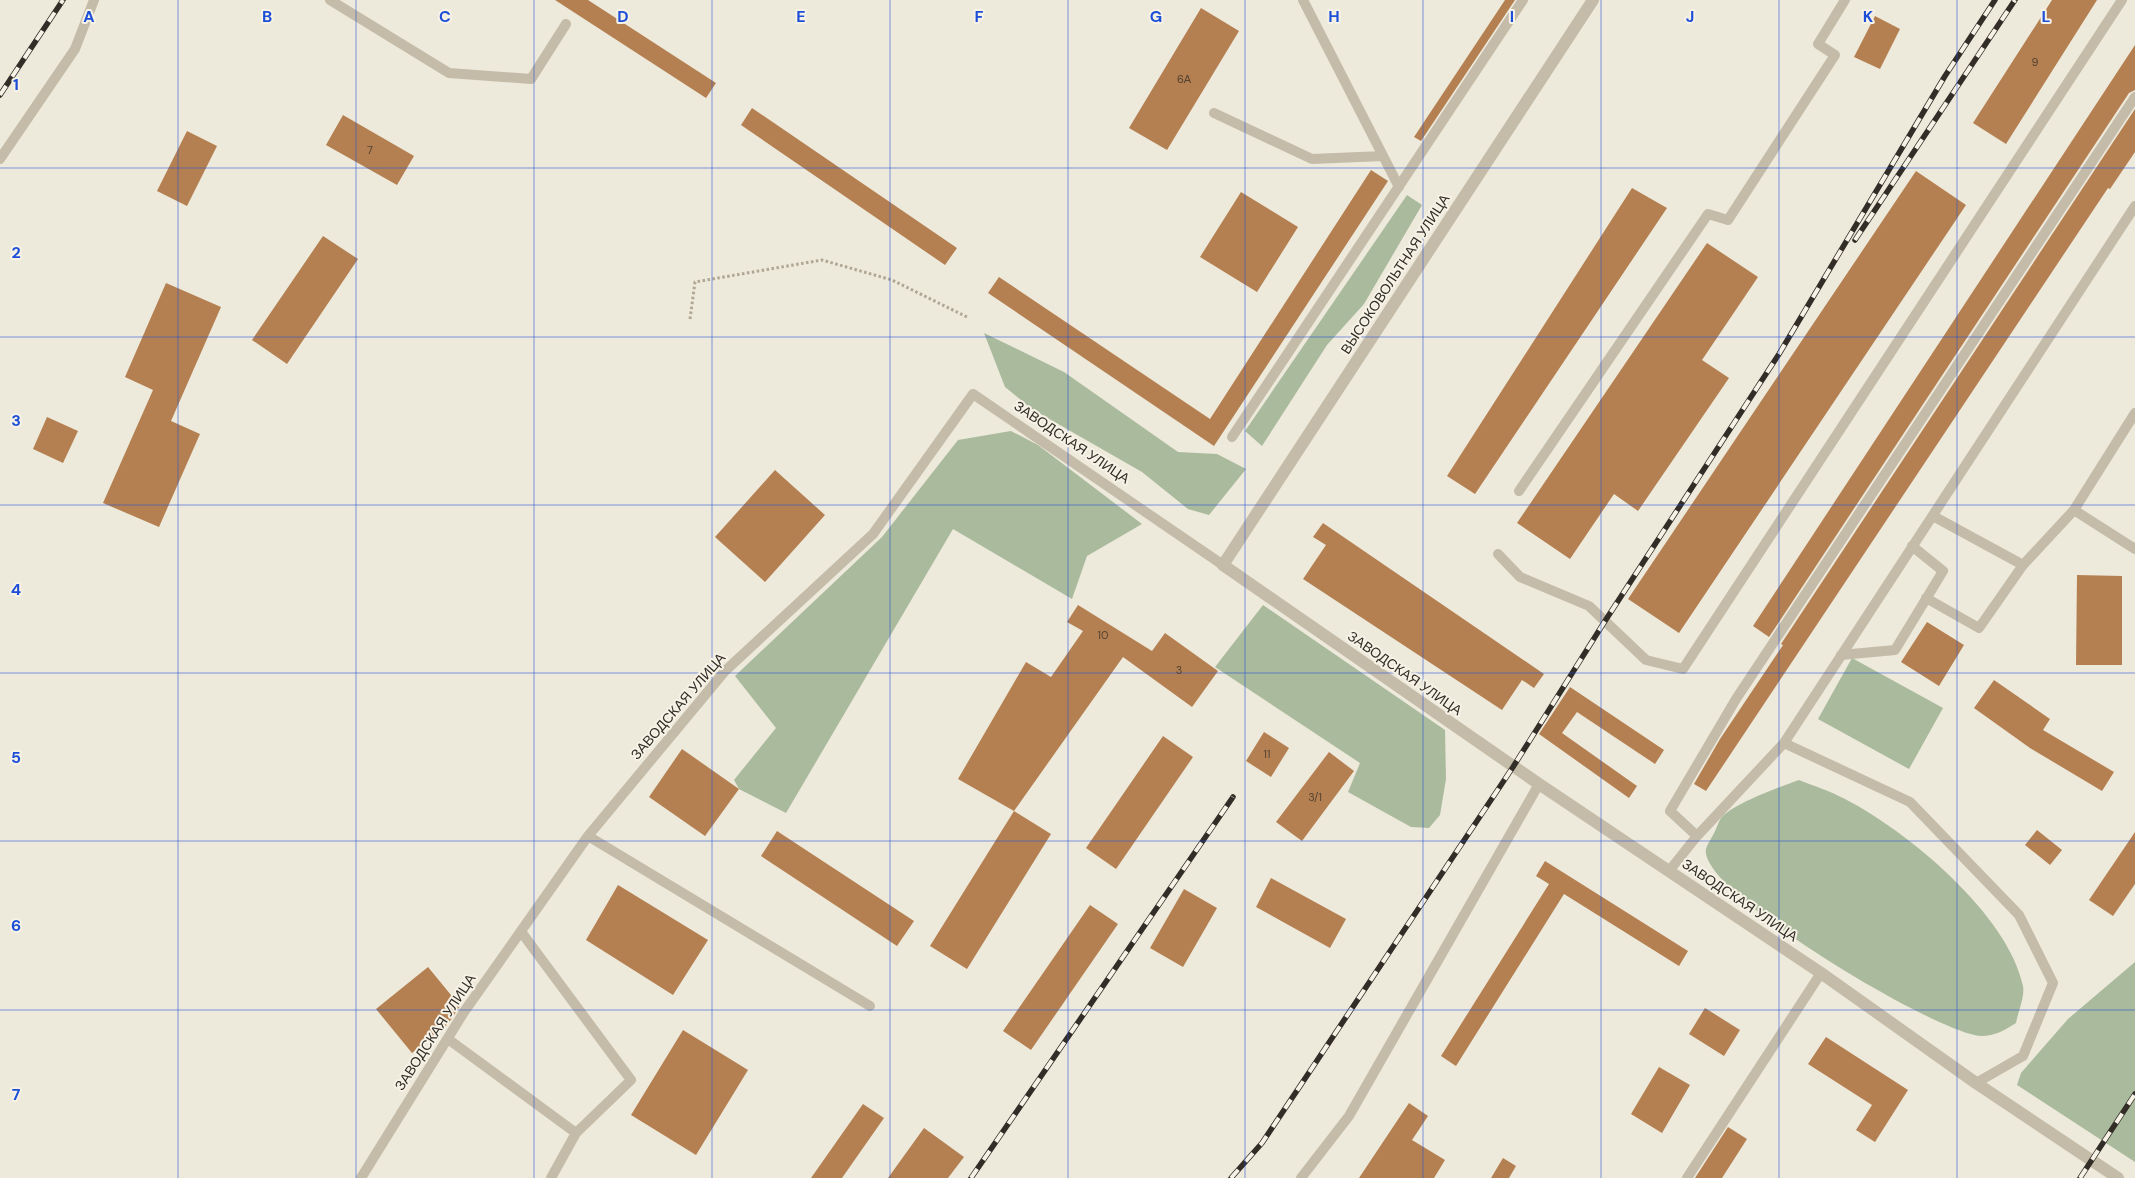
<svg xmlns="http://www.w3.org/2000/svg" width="2135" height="1178" viewBox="0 0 2135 1178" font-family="'DM Sans',sans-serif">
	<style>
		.green { fill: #aaba9d }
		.building { fill: #b58051 }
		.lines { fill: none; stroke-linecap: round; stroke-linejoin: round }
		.path { stroke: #afa693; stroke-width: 3; stroke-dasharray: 2.5 2.5; stroke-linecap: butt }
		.service { stroke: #c4bba8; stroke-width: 10 }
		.minor { stroke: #c4bba8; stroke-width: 12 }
		.tertiary { stroke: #c4bba8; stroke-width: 12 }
		.rail-casing { stroke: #322d27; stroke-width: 5.5 }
		.rail { stroke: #f6f2e6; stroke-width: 4; stroke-dasharray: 11; stroke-linecap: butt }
		.grid { fill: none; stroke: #1d4ed8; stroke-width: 1; stroke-opacity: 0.55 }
		.labels { text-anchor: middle; stroke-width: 4; stroke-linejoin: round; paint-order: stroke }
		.number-label { font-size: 11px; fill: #534232 }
		.street-label { font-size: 14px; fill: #322d27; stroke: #f6f2e6 }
		.grid-label { font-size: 16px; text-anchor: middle; font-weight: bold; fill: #1d4ed8; stroke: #f6f2e6; stroke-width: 4; stroke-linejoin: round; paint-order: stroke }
	</style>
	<rect width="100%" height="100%" fill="#ede9db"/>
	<path class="green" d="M1407 195 1422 205 1364 304 1327 345 1262 446 1245 431Z
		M984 333 1064 372 1178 452 1217 454 1246 469 1209 515 1188 509 1142 472 1032 409 1005 387Z
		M1011 431 1038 445 1142 524 1087 556 1072 599 953 529 786 813 739 789 734 780 776 728 735 676 882 537 958 440Z
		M1263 605 1445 730 1446 779 1440 815 1429 828 1411 827 1348 792 1360 763 1215 667Z
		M1852 658 1943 708 1909 769 1818 719Z
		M1799 780C1814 786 1830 791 1845 799 1907 831 2008 914 2023 986 2025 996 2018 1012 2016 1023 2005 1030 1995 1036 1981 1036 1937 1034 1698 892 1706 849 1707 845 1711 839 1713 835 1716 830 1718 823 1721 818 1734 803 1780 787 1799 780Z
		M2135 962V1162L2017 1085 2021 1073 2068 1019Z"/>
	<path class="building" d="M555 0H588L716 83 706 98Z
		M1505 0H1515L1421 141 1414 137Z
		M2052 0H2097L2006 144 1973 123Z
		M1201 8 1239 31 1167 150 1129 128Z
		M1875 16 1900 29 1880 69 1854 57Z
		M2135 45V90L2129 93 1769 637 1753 626Z
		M752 108 957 248 945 265 741 125Z
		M2135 109V152L2110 189 2108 188 1706 791 1694 784 1720 739 1783 645 1781 644Z
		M343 115 414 156 397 185 326 145Z
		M187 131 217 146 187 206 157 191Z
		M1371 170 1388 181 1214 446 988 293 999 277 1210 419Z
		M1916 171 1966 205 1679 633 1628 599Z
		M1632 188 1667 208 1475 494 1447 476Z
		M1241 192 1298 227 1257 292 1200 257Z
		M323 236 358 259 287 364 252 340Z
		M1707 243 1758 277 1702 360 1729 378 1638 511 1614 494 1570 559 1517 523Z
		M166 283 221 307 171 421 200 434 159 527 103 503 153 390 125 377Z
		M47 417 78 431 63 463 33 449Z
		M775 470 825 515 765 582 715 537Z
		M1323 523 1544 674 1534 688 1522 680 1502 710 1303 579 1326 545 1313 537Z
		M2077 575 2122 576V665H2076Z
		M1078 605 1152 651 1165 633 1218 671 1192 707 1123 657 1014 811 958 779 1026 662 1051 677 1074 644 1083 631 1067 622Z
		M1927 622 1964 645 1939 686 1901 662Z
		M1994 680 2050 719 2043 730 2114 772 2102 791 2030 748 1974 708Z
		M1570 687 1664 750 1655 764 1577 712 1562 733 1637 786 1629 798 1539 734Z
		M1264 732 1289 748 1271 777 1246 761Z
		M1163 736 1193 757 1116 869 1086 848Z
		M682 749 739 789 705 836 649 797Z
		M1329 752 1354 771 1302 841 1276 822Z
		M1014 811 1051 834 967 969 930 946Z
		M2037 830 2062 850 2050 865 2025 845Z
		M777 831 914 921 897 946 761 856Z
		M2135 832V884L2113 916 2089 900Z
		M1545 861 1688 951 1679 966 1564 894 1456 1066 1441 1056 1549 884 1536 876Z
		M1271 878 1346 919 1330 948 1256 907Z
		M618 885 708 940 673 995 586 940Z
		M1184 889 1217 908 1183 967 1150 948Z
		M1090 905 1118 924 1031 1050 1003 1031Z
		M428 967 460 1006 448 1024 412 1053 376 1009Z
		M1705 1008 1740 1030 1724 1056 1689 1034Z
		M683 1030 748 1070 696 1155 631 1115Z
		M1826 1037 1908 1090 1875 1142 1856 1130 1872 1105 1808 1064Z
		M1659 1067 1690 1085 1662 1133 1631 1114Z
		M1409 1103 1428 1116 1412 1140 1445 1160 1434 1178H1359Z
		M863 1104 884 1118 842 1178H811Z
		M1728 1127 1747 1139 1722 1178H1695Z
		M924 1128 964 1157 948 1178H888Z
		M1503 1158 1516 1166 1509 1178H1491Z"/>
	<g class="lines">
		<path class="path" d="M690 319 695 282 822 260 892 280 967 317"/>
		<path class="service" d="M330 0 449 73 531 79 566 24
			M1303 0 1399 187
			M1214 113 1312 159 1383 156
			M0 159 75 49 94 0
			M1232 437 1523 0
			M1519 491 1708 214 1728 220 1835 55 1818 44 1845 0
			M2074 510 2135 413
			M1933 516 2023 565
			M1498 554 1520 577 1589 606 1646 660 1683 669 2122 0
			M1926 598 1979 628 2023 565 2074 510 2135 549
			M1841 655 1895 650 1943 571 1912 546
			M1784 743 2135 206
			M588 836 870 1006
			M1697 836 1670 811 1736 699 2135 97
			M1669 871 1697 836 1784 743 1910 802 2019 915 2053 983 2023 1056 1976 1083
			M522 933 631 1080 576 1133
			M448 1039 576 1133 551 1178
			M361 1178 464 1012 588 836 725 671 873 534 973 394 1223 565
			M1301 1178 1349 1116 1539 784
			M1687 1178 1821 973"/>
		<path class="minor" d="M1223 565 1539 784 1821 973 1976 1083 2118 1178"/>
		<path class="tertiary" d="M1223 565 1593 0"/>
		<g class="rail-casing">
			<path id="rail" d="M0 95 63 0
				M1855 240 2015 0
				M971 1178 1233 797
				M1231 1178 1262 1143 1513 767 1605 621 1779 354 1945 76 1995 0
				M2080 1178 2135 1094"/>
		</g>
		<use href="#rail" class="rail"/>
	</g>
	<path class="grid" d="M178 0V1178M356 0V1178M534 0V1178M712 0V1178M890 0V1178M1068 0V1178M1245 0V1178M1423 0V1178M1601 0V1178M1779 0V1178M1957 0V1178M0 168H2135M0 337H2135M0 505H2135M0 673H2135M0 841H2135M0 1010H2135"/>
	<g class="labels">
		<g class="number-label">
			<text x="2035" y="66">9</text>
			<text x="1184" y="83">6А</text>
			<text x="370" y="154">7</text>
			<text x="1103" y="639">10</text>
			<text x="1179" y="674">3</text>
			<text x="1267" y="758">11</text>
			<text x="1315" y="801">3/1</text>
		</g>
		<g class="street-label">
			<text transform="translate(1395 274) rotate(-57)" y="5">ВЫСОКОВОЛЬТНАЯ УЛИЦА</text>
			<text transform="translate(1072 442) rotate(34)" y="5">ЗАВОДСКАЯ УЛИЦА</text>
			<text transform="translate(1405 673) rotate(35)" y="5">ЗАВОДСКАЯ УЛИЦА</text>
			<text transform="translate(678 706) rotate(-49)" y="5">ЗАВОДСКАЯ УЛИЦА</text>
			<text transform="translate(1740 900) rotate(34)" y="5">ЗАВОДСКАЯ УЛИЦА</text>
			<text transform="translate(435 1032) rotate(-57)" y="5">ЗАВОДСКАЯ УЛИЦА</text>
		</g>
	</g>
	<g class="grid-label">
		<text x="89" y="22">A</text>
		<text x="267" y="22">B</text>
		<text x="445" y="22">C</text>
		<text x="623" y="22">D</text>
		<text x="801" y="22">E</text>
		<text x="979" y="22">F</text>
		<text x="1156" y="22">G</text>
		<text x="1334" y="22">H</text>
		<text x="1512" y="22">I</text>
		<text x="1690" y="22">J</text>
		<text x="1868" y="22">K</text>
		<text x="2046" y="22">L</text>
		<text x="16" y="90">1</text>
		<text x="16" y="258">2</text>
		<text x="16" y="426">3</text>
		<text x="16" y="595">4</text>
		<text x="16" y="763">5</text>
		<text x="16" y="931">6</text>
		<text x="16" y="1100">7</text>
	</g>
</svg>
